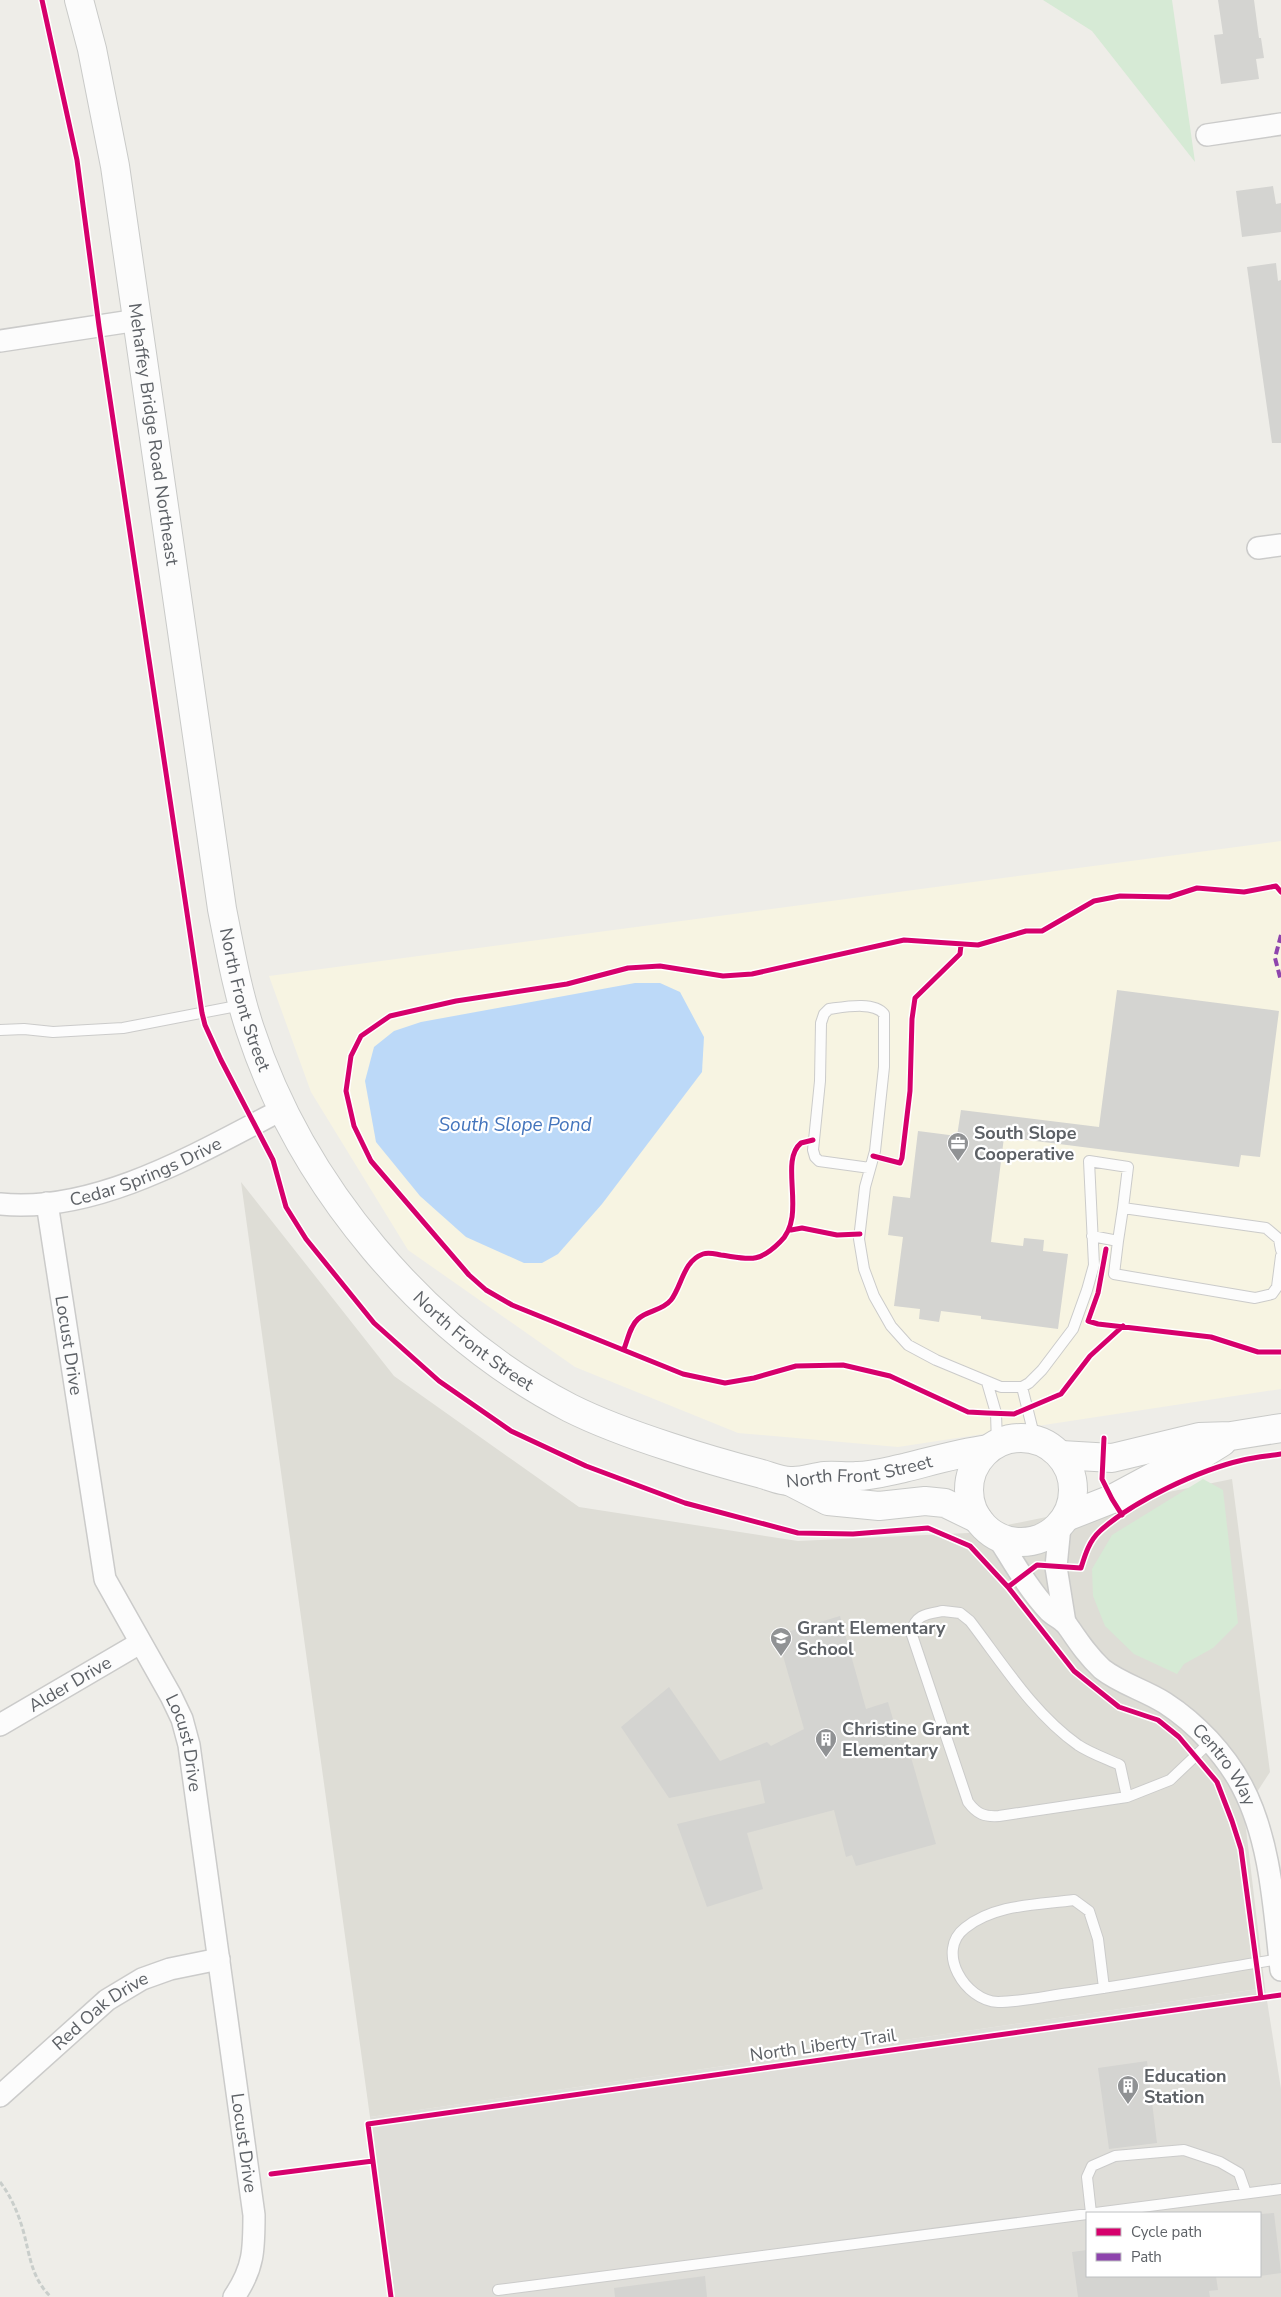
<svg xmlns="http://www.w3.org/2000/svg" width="1281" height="2297" viewBox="0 0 1281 2297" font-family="'Nunito Sans',sans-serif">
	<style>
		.commercial { fill: #f7f4e2 }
		.industrial { fill: #dfded9; fill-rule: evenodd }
		.education { fill: #deddd6 }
		.green { fill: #d6ead5 }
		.water { fill: #bcd9f8 }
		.building { fill: #d4d4d1 }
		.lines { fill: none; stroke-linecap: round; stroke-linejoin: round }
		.service-casing { stroke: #cbcbca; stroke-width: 12 }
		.minor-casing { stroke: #cbcbca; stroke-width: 24 }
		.secondary-casing { stroke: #c9cac8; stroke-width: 30 }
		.path { stroke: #c9cecb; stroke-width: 3; stroke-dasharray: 5 2.5; stroke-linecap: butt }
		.service { stroke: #fcfcfc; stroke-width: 10 }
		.minor { stroke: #fcfcfc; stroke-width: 21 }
		.secondary { stroke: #fcfcfc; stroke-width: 28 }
		.quiet { stroke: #8e44ad; stroke-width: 4; stroke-dasharray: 8 4; stroke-linecap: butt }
		.cycleway-casing { stroke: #fff; stroke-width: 8 }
		.cycleway { stroke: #d6006c; stroke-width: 5 }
		.labels { text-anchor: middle; stroke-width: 4.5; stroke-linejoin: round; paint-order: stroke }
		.street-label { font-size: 18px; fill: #5d6166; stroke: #fff }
		.poi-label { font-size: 18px; font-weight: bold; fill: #5d6166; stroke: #fff; text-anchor: start }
		.water-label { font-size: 19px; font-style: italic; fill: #4374bc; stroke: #fff }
	</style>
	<rect width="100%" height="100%" fill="#eeede8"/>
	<path class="commercial" d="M1281 841V1389L898 1447 738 1433 575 1367 408 1250 311 1092 269 976Z"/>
	<path class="industrial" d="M1265 1988 1281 2089V2297H395L370 2117ZM1087 2213H1260V2276H1087Z"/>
	<path class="education" d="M241 1182 394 1376 579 1507 798 1541 968 1533 1232 1479 1270 1772 1244 1812 1265 1988 370 2117Z"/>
	<path class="green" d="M1043 0H1172L1195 162 1092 31Z
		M1203 1479 1223 1490 1238 1623 1213 1648 1184 1664 1177 1674 1134 1654 1105 1626 1093 1596 1092 1569 1112 1535Z"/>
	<path class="water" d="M635 983H660L680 992 704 1037 702 1072 602 1204 558 1254 542 1263H524L466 1237 420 1196 376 1142 365 1081 374 1047 394 1031 421 1022Z"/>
	<path class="building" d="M1218 0H1254L1259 38H1261L1264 58 1256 59 1259 79 1221 84 1214 35 1223 34Z
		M1273 186 1276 204 1281 203V232L1242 237 1236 191Z
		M1276 263 1278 281 1281 280V443H1272L1247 267Z
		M1117 990 1279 1011 1260 1157 1241 1155 1239 1167 1004 1137 991 1242 1023 1246 1024 1238 1044 1240 1043 1251 1068 1254 1058 1329 981 1319V1316L941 1311 939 1322 919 1319 920 1309 894 1306 903 1237 888 1235 893 1196 910 1198 918 1131 957 1136 961 1110 1099 1127Z
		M840 1616 866 1709 888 1702 899 1740H906L936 1844 856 1866 852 1855 846 1857 834 1810 747 1833 763 1889 707 1907 677 1824 765 1803 760 1780 669 1798 621 1727 669 1687 720 1761 767 1742 771 1746 804 1729 777 1635Z
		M1147 2061 1157 2143 1109 2149 1098 2068Z
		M1274 2213 1281 2273 1260 2276V2214Z
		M1087 2250V2276H1216L1218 2290 1209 2291 1210 2297H1078L1072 2252Z
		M705 2276 707 2297H615L614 2288Z"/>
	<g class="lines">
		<g class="service-casing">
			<path id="service" d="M0 1030 24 1029 53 1032 123 1028 242 1005
				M870 1168 819 1161 815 1157 813 1150 820 1081 821 1023 824 1014 829 1009C844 1007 874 1001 884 1014V1067L875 1151 865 1187 859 1239 864 1269 874 1296 891 1326 908 1345 936 1360 1001 1387H1022L1029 1383 1042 1370 1073 1329 1087 1290 1094 1265 1089 1161 1128 1167 1123 1208 1266 1228 1279 1239 1281 1250
				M1092 1236 1118 1241 1114 1274 1255 1298 1272 1294 1277 1287 1281 1256
				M1118 1241 1123 1208
				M987 1382 996 1413 997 1444
				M1022 1387 1035 1439
				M943 1611 960 1613 970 1621C1003 1664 1033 1713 1078 1745 1090 1753 1107 1759 1120 1765L1127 1797 999 1816C984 1817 977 1814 968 1802L911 1632C916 1614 927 1614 943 1611Z
				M1127 1797 1170 1780 1210 1742
				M1104 1988 1098 1939 1089 1911 1074 1900C1037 1905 995 1904 965 1928 935 1951 965 2001 998 2002 1021 2002 1047 1996 1070 1993 1140 1983 1210 1970 1280 1959
				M1091 2213 1087 2177 1092 2166 1115 2156 1184 2150 1220 2162 1239 2173 1246 2193
				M498 2290 1281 2189"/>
		</g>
		<g class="minor-casing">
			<g id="minor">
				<path d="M1207 135 1281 124"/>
				<path d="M0 341 138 320"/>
				<path d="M1258 548 1281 545"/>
				<path id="s1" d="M47 1203 105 1579 171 1696 182 1719 189 1745 254 2215C254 2249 254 2268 234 2297"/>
				<path id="s2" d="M0 1204C97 1214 200 1152 283 1109"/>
				<path d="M1060 1526 1056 1567 1065 1623"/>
				<path id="s3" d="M997 1536C1013 1561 1028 1589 1049 1611 1054 1616 1062 1619 1067 1625 1078 1641 1087 1655 1102 1669 1121 1684 1145 1690 1165 1703 1196 1723 1225 1754 1242 1786 1271 1841 1274 1909 1281 1970"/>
				<path id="s4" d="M0 1725 140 1643"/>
				<path id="s5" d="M0 2096 107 2000 142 1979 170 1969 219 1959"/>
			</g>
		</g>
		<g class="secondary-casing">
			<g id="secondary">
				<path id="s6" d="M79 0 92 49 115 166 222 909C230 949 237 990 250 1029 301 1185 423 1332 570 1408 602 1424 636 1436 670 1447 700 1457 731 1466 762 1474 772 1477 783 1482 793 1481 804 1481 814 1477 825 1476 835 1475 846 1477 857 1476 872 1476 889 1471 904 1468 932 1461 959 1453 988 1449"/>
				<circle cx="1021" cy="1490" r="52"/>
				<path d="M1061 1455 1112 1458 1199 1437 1231 1436 1281 1428"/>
				<path d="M791 1482 828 1501 879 1506 925 1501 945 1503 978 1519"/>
				<path d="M1066 1517 1112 1499 1181 1462 1201 1455 1222 1442"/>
			</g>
		</g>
		<path class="path" d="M0 2182C11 2196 18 2213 23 2230 30 2255 31 2278 51 2297"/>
		<use href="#service" class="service"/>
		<use href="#minor" class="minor"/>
		<use href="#secondary" class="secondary"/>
		<path class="quiet" d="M1281 935 1275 958 1281 981"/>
		<g class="cycleway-casing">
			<path id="cycleway" d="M42 0 77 160 99 326 202 1013 205 1025 221 1060 273 1160 286 1207 306 1239 374 1323 439 1381 511 1431 586 1466 685 1503 798 1533 853 1534 928 1528 970 1546 1008 1587 1074 1671 1119 1707 1158 1720 1179 1737 1217 1782 1232 1821 1241 1849 1261 1998
				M873 1156 900 1163 902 1158 910 1091 912 1019 915 998 960 954 961 945
				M791 1230 802 1228 837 1235 860 1234
				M1106 1249 1098 1293 1088 1321 1098 1324 1211 1337 1258 1352H1281
				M1123 1326 1090 1356 1061 1394 1014 1414 987 1413 968 1412 890 1376 843 1365 796 1366 754 1378 725 1383 683 1374 512 1305 486 1290 469 1275 371 1161 354 1126 346 1091 351 1056 361 1036 390 1016 456 1001 567 984 628 968 660 966 723 976 752 974 904 940 978 945 1026 931H1042L1094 901 1120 896 1169 897 1197 888 1244 892 1276 886 1281 892
				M624 1349C628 1339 630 1326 638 1319 648 1310 662 1311 671 1300 682 1286 683 1261 703 1254 709 1252 715 1254 721 1255 749 1259 758 1264 780 1242 808 1216 778 1162 801 1143L813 1140
				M1104 1438 1102 1479 1112 1499 1122 1515
				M1008 1587 1037 1565 1081 1568C1085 1555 1089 1541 1100 1531 1133 1501 1199 1470 1243 1460 1255 1457 1268 1456 1281 1454
				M271 2174 373 2161
				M391 2297 368 2124 1281 1995"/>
		</g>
		<use href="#cycleway" class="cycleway"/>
	</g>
	<defs>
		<g id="office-pin" transform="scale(1.125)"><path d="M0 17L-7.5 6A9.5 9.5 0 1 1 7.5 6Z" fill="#909294" stroke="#fff"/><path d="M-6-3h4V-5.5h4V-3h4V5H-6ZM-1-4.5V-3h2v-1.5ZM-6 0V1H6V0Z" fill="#fff"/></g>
		<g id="school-pin" transform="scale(1.125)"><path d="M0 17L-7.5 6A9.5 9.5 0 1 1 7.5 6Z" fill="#909294" stroke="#fff"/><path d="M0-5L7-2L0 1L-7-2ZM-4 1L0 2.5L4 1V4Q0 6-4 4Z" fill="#fff"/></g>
		<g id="building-pin" transform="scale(1.125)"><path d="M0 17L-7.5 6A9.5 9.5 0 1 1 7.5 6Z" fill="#909294" stroke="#fff"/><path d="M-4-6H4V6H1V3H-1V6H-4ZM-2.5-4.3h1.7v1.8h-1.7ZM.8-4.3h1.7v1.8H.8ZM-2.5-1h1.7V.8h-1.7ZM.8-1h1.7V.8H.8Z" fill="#fff"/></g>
	</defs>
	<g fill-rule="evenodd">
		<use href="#office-pin" x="958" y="1143"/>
		<use href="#school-pin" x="781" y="1638"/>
		<use href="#building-pin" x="826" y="1739"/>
		<use href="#building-pin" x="1128" y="2086"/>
	</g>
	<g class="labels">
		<g class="street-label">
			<text dy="6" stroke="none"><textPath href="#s6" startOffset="441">Mehaffey Bridge Road Northeast</textPath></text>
			<text dy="6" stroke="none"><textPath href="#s6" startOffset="1014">North Front Street</textPath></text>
			<text dy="6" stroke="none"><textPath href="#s2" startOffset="151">Cedar Springs Drive</textPath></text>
			<text dy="6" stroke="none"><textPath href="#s6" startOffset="1434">North Front Street</textPath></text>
			<text dy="6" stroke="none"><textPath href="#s1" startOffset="144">Locust Drive</textPath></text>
			<text dy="6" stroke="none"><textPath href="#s6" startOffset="1854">North Front Street</textPath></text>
			<text dy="6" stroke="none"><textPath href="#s4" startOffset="81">Alder Drive</textPath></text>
			<text dy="6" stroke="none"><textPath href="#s1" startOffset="564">Locust Drive</textPath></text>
			<text dy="6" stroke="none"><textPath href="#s3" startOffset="329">Centro Way</textPath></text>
			<text dy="6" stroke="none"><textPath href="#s5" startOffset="132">Red Oak Drive</textPath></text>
			<text transform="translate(823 2045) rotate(-8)" y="6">North Liberty Trail</text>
			<text dy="6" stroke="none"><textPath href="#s1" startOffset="969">Locust Drive</textPath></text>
		</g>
		<g class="poi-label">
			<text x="974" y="1139">South Slope<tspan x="974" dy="21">Cooperative</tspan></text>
			<text x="797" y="1634">Grant Elementary<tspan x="797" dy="21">School</tspan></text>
			<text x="842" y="1735">Christine Grant<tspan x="842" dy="21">Elementary</tspan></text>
			<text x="1144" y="2082">Education<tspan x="1144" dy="21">Station</tspan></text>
		</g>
		<g class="water-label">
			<text x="515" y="1131">South Slope Pond</text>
		</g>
	</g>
	<rect x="1086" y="2212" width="175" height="65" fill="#ffffff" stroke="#bec0c2"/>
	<rect x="1096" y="2228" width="25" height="8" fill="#d6006c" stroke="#bec0c2"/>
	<text x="1131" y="2237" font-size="15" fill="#5d6166">Cycle path</text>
	<rect x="1096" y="2253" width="25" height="8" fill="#8e44ad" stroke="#bec0c2"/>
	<text x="1131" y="2262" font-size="15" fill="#5d6166">Path</text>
</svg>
